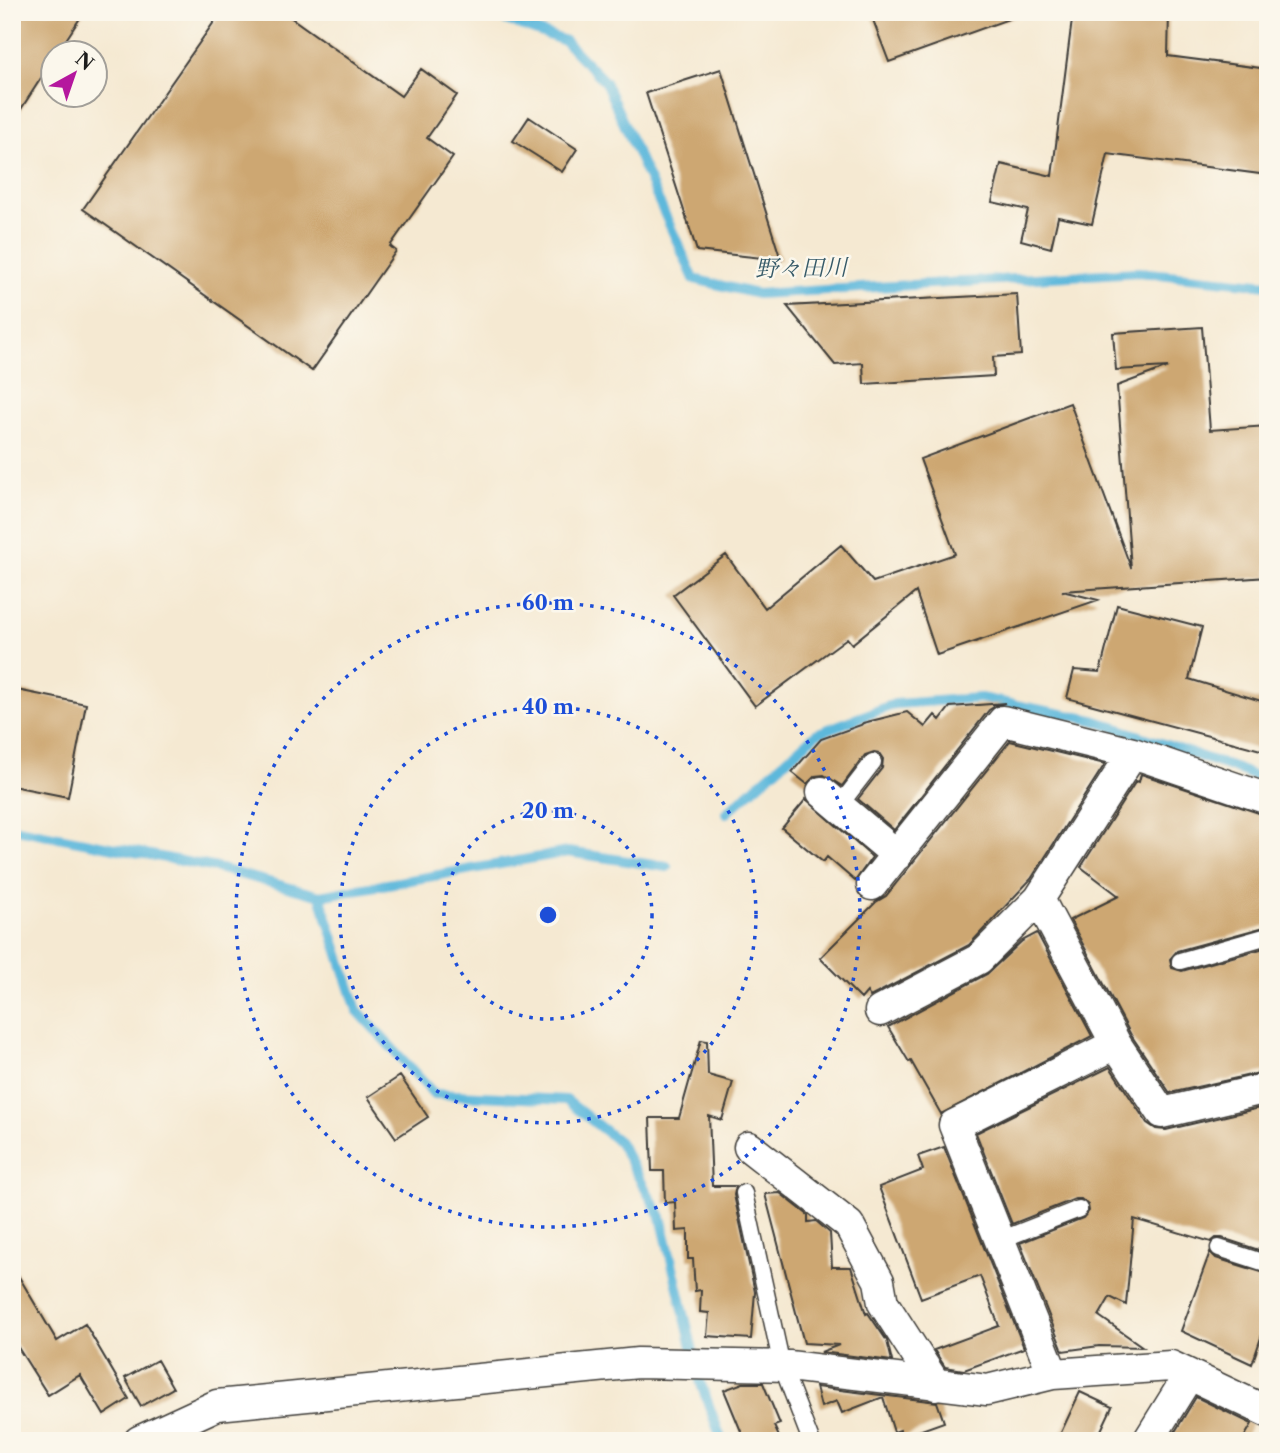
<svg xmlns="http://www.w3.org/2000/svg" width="1280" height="1453" viewBox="0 0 1280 1453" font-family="'Libre Caslon Text','Noto Serif JP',serif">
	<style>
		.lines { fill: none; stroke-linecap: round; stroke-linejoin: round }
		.stream { stroke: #5db8db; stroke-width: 10 }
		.building { fill: #cda772 }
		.lane-casing { stroke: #3d3b37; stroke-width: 19 }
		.street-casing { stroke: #3d3b37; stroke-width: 33 }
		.lane { stroke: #fff; stroke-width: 16 }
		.street { stroke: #fff; stroke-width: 30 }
		.ring { fill: none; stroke: #1d4ed8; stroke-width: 3.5; stroke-dasharray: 3.5 7 }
		.labels { text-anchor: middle; stroke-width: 5; stroke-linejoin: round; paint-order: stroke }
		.water-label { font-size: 23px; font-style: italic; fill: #365a68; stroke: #fbf7ec }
		.centre { fill: #1d4ed8; stroke: #fbf7ec; stroke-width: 3.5 }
		.ring-label { font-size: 21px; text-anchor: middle; font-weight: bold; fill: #1d4ed8; stroke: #fbf7ec; stroke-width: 5; stroke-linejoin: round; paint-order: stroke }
	</style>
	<rect width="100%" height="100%" fill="#fbf7ec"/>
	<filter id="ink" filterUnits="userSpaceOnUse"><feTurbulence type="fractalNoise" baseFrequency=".0143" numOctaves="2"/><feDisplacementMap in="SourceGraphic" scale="14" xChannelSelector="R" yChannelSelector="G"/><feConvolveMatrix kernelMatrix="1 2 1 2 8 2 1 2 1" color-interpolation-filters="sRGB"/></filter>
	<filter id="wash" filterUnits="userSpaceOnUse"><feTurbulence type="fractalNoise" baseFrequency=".00686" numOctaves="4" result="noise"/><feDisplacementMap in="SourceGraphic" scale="28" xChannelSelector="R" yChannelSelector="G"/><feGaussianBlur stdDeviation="1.57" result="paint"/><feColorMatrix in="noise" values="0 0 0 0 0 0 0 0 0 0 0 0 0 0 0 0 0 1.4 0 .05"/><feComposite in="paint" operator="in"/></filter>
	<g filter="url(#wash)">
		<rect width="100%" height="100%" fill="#f5e9d2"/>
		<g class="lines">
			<path class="stream" d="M484 12 565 41 605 82 694 279 757 294 1138 272 1268 285
				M726 813 816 734 895 704 980 698 1093 720 1237 769 1268 782
				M12 828 217 868 320 896 568 852 667 867
				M320 896 357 1010 434 1094 566 1100 619 1142 661 1217 701 1384 722 1441"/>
		</g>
		<g id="blocks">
			<path class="building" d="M12 12H84L58 52H52V61L12 123Z
				M221 12H283L401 96 421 69 457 95 427 138 453 157 390 246 396 251 312 371 83 209Z
				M870 12H1019L1020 15 889 62Z
				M1073 12H1169L1168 56 1268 69V175L1108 154 1092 224 1058 217 1051 248 1021 240 1028 210 992 202 1001 164 1052 176Z
				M721 69 781 260 697 251 646 93Z
				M529 117 577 149 562 172 513 141Z
				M1017 294 1021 355 993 357 994 376 864 384 863 363 835 365 787 306Z
				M1202 327 1210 430 1268 426V577L1062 591 1098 600 937 655 916 592 852 644 847 638 755 706 673 595 726 555 765 608 841 545 873 582 955 554 920 459 1070 403 1131 568 1117 386 1168 367 1116 370 1113 333Z
				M1117 605 1202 627 1189 679 1268 703V752L1067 698 1074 670 1100 672Z
				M12 689 86 704 68 797 12 786Z
				M1005 703 997 705 989 710 894 830 858 799 882 768 883 759 879 753 874 752 865 755 842 786 824 775 815 776 807 784 792 772 821 739 861 725 863 723 907 712 925 727 935 715 940 720 950 707Z
				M1010 741 1105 764 1031 879 969 945 870 997 867 992 861 999 820 958 876 902 886 896Z
				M1141 774 1268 816V926L1177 951 1170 959 1172 968 1182 971 1268 947V1071L1170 1093 1131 1035 1070 920 1119 896 1081 867 1136 781 1139 782Z
				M806 799 872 857 855 881 827 857 823 862 782 828Z
				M1037 933 1092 1036 941 1114 911 1061 909 1062 888 1027 987 974 1022 941Z
				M701 1040 707 1041 708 1075 733 1082 722 1120 709 1116 712 1186H736L734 1195 755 1292 751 1339 707 1336 709 1313 700 1312 701 1290 695 1291 693 1259H688V1230L676 1231 675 1202 665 1203 664 1171H652L650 1118H679Z
				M1110 1067 1147 1123 1156 1129 1166 1130 1268 1106V1253L1222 1238H1216L1211 1242 1134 1219 1126 1305 1110 1297 1099 1316 1143 1347 1099 1346 1063 1351 1020 1243 1083 1218 1089 1211 1088 1205 1081 1199H1075L1012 1224 976 1133Z
				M400 1076 428 1117 396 1138 368 1097Z
				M944 1147 1024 1348 964 1370 945 1367 934 1350 999 1326 980 1276 921 1298 879 1187 923 1170 918 1156Z
				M780 1193 808 1215V1222L816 1221 830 1233 832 1267H851L866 1314 868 1313 887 1341 892 1361 821 1352 839 1345 804 1343 765 1194Z
				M1210 1252 1216 1258 1268 1274V1317L1252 1364 1181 1331Z
				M12 1265 57 1341 85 1324 129 1399 104 1415 80 1375 48 1395 12 1338Z
				M157 1360 173 1388 141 1406 125 1378Z
				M743 1383H763L780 1424 774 1426 781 1441H745L724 1390Z
				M816 1387 937 1402 944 1422 902 1437 900 1430 894 1432 883 1397 842 1413 837 1401 821 1407Z
				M1080 1392 1112 1407 1096 1441H1057Z
				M1196 1397 1252 1424 1242 1441H1183L1173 1435Z"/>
		</g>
	</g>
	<g filter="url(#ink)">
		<use href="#blocks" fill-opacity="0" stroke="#3d3b37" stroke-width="2"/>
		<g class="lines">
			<g class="lane-casing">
				<path id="lane" d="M839 806 873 762
					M1180 961 1268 936
					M744 1193 782 1366 811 1441
					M1000 1240 1079 1209
					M1219 1248 1268 1264"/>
			</g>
			<g class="street-casing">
				<path id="street" d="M822 792 897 855
					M872 885 1003 721 1133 753 1268 799
					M1039 899 1116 1044 1162 1113 1268 1088
					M880 1011 979 959 1039 899 1133 753
					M749 1147 849 1225 879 1281 883 1303 936 1385
					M1053 1374 954 1125 1116 1044
					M139 1441 217 1405 638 1363 789 1366 987 1390 1053 1374 1171 1366 1268 1412
					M1148 1441 1189 1375"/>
			</g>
			<use href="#lane" class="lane"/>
			<use href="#street" class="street"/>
		</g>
	</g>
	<g class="ring">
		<circle cx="548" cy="915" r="104"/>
		<circle cx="548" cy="915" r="208"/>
		<circle cx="548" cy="915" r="312"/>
	</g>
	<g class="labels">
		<g class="water-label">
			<text transform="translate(801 268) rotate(-1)" y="8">野々田川</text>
		</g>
	</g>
	<circle cx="548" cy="915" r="10" class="centre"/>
	<g class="ring-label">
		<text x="548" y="610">60 m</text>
		<text x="548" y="714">40 m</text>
		<text x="548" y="818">20 m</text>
	</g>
	<rect width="1280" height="1453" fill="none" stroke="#fbf7ec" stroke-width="42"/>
	<g transform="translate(74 74) rotate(40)"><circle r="33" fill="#fbf7ec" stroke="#a29f99" stroke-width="2"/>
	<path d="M0-5L12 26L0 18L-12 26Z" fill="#b5179e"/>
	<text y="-10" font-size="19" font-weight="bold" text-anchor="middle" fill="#1c1c1c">N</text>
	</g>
</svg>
